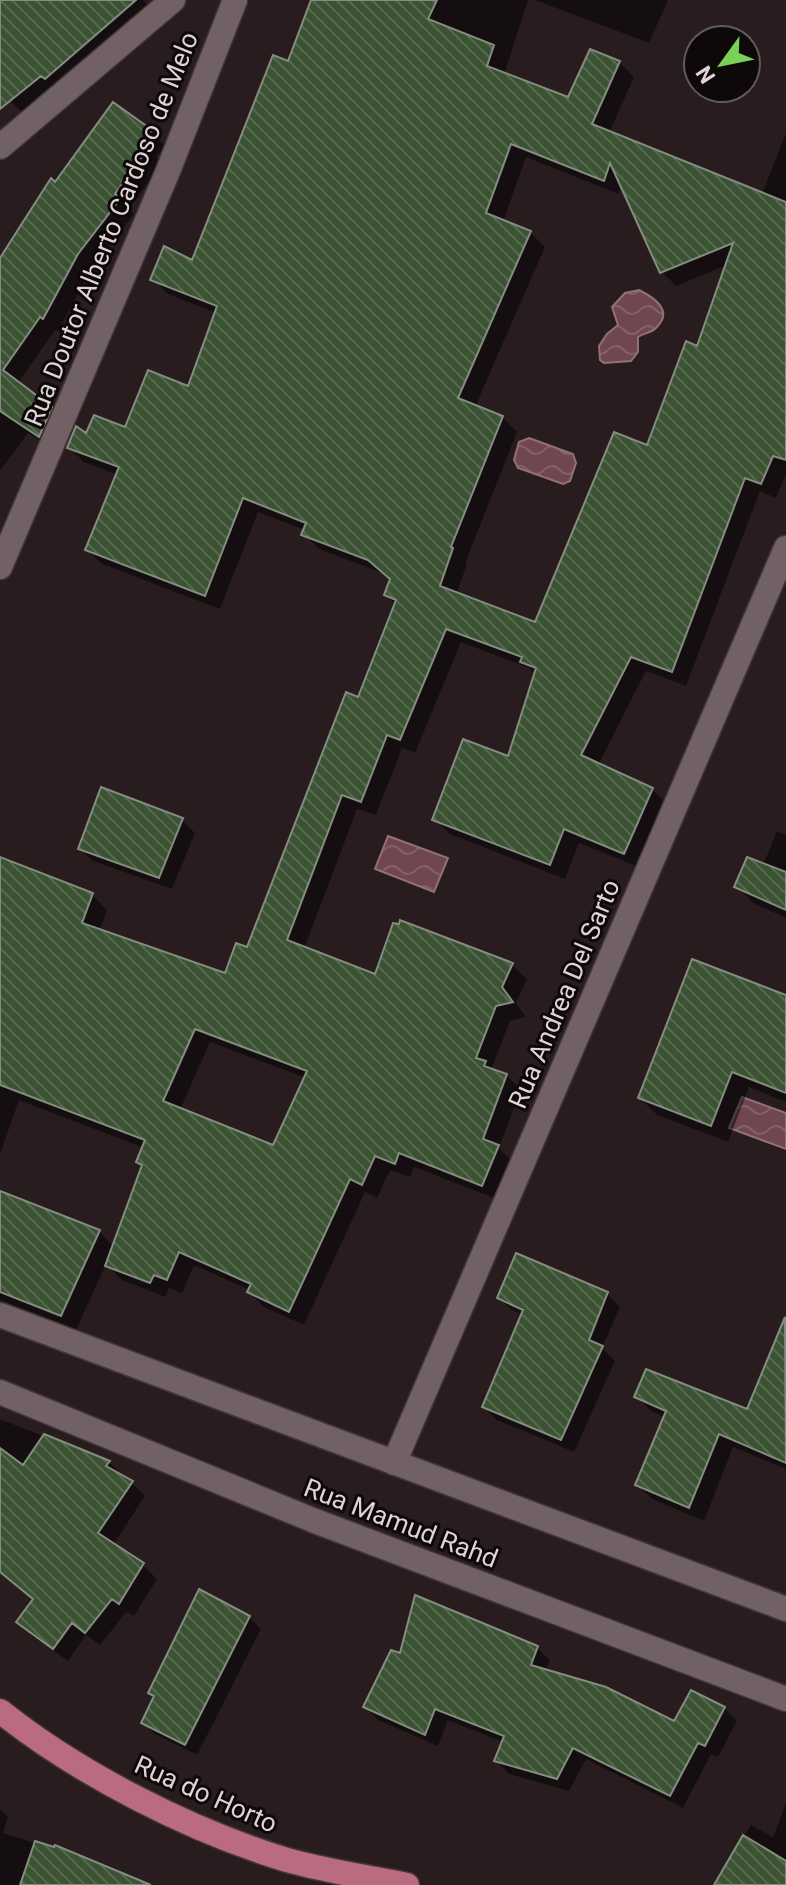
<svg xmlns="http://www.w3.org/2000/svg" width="786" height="1885" viewBox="0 0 786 1885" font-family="Roboto,sans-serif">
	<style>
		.water { fill: url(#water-waves); stroke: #917178; stroke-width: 2 }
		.shadow { fill: #0007; fill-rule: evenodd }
		.building { fill: url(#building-back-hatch); stroke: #848d80; stroke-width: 2; fill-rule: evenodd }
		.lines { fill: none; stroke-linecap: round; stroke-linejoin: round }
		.minor-casing { stroke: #42373a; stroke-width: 27 }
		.major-casing { stroke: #42373a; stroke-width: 27 }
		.minor { stroke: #716164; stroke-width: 24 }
		.major { stroke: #ba6b80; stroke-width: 24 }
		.labels { text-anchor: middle; stroke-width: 6; stroke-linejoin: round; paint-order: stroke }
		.street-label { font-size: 26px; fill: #ded4d6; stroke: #0e0809 }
	</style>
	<defs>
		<pattern id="water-waves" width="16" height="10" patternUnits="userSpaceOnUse" patternTransform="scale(2)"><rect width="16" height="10" fill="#704750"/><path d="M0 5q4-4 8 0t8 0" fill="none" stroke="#846168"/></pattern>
		<pattern id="building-back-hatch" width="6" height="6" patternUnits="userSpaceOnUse" patternTransform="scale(2)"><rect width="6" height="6" fill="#3b5233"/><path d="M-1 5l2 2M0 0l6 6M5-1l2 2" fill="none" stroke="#576a50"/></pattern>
	</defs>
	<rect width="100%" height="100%" fill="#291c1f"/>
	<path class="water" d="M639 290C655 298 674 311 656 328 651 333 644 333 638 337V352L631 361 604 363 600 360 599 346 607 334 618 325 612 307 625 293Z
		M529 438 573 454 576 463 570 481 563 484 518 468 514 460 519 442Z
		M388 836 448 858 434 892 375 869Z
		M742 1097 786 1113V1149L729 1128Z"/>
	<path class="shadow" d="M0 0H143L151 9 21 112 0 90Z
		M311 0H528L504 75 569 100 619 62 634 77 609 133 762 194 786 133V474L776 498 760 491 686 686 646 671 598 765 652 789 667 804 639 867 579 843 565 879 450 834 435 819 509 759 536 675 529 668 461 642 415 753 402 748 376 815 357 809 304 949 376 976 512 965 527 979 516 1003 526 1017 510 1021 491 1070 506 1075 521 1090 499 1148 512 1162 497 1199 414 1167 410 1177 390 1170 377 1198 365 1192 304 1325 264 1307 249 1292 250 1290 194 1265 182 1293 169 1288 165 1297 122 1280 106 1264 76 1330 0 1300V1193L99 1231 114 1247 144 1167 138 1161 144 1148 19 1100 0 1154V859L92 895 107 910 99 931 226 976 248 950 359 699 396 605 386 595 392 580 385 574 319 549 304 534 305 530 258 512 220 609 102 564 88 550 118 475 84 462 69 447 87 436 126 429 189 389 216 313 168 294 153 279 193 263 289 63ZM526 157 618 194 622 185 661 271 676 286 727 265 698 348 648 447 536 624 456 595 467 564 465 563 517 432 502 417 475 407 545 247 530 232 503 222ZM210 1042 306 1078 274 1148 180 1110Z
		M535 0H668L649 43Z
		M114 105 151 131 165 146 156 157 162 163 129 209 134 214 91 269 58 331 55 330 18 383 65 423 54 450 28 433 0 471V261Z
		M182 820 195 833 172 889 93 861 80 849Z
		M777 831 786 835V918L753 903 737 886 763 865Z
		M786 997V1102L749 1087 728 1142 657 1115 640 1098Z
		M607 1294 620 1307 602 1348 615 1361 574 1452 497 1420 484 1407 523 1315 512 1310 499 1298Z
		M786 1343V1469L733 1447 704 1521 652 1499 637 1485 665 1417 651 1411 637 1397 748 1412Z
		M0 1419 109 1462 145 1496 113 1545 143 1565 157 1579 134 1616 126 1612 100 1645 86 1635 68 1661 32 1636 18 1622 35 1600 0 1549Z
		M249 1617 261 1629 197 1755 155 1734 143 1722 155 1698 150 1692Z
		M537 1648 550 1660 545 1671 675 1724 724 1708 737 1721 718 1757 711 1754 683 1808 586 1759 569 1791 509 1774 496 1761 503 1742 448 1720 438 1746 378 1720 365 1707 401 1656Z
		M786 1803V1885H716L751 1825 773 1837Z
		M0 1809 8 1817 3 1833 56 1850V1847L154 1885H0Z"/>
	<path class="building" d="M0 0H136L45 79 41 76 0 109Z
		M311 0H437L428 19 494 45 487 66 568 97 590 49 620 61 592 124 786 202V460L773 456 761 484 745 478 672 672 631 657 581 755 653 788 624 854 564 829 550 865 432 820 463 739 508 756 536 668 520 662 522 657 446 629 400 740 387 735 361 802 342 795 287 940 375 974 393 923 399 924 400 920 513 963 502 987 513 1002 496 1006 476 1058 486 1061 484 1066 507 1074 483 1139 499 1145 482 1186 399 1153 395 1164 375 1156 362 1185 350 1179 289 1312 247 1292 251 1284 179 1252 167 1280 154 1275 150 1283 105 1266 142 1165 136 1162 145 1140 0 1085V857L93 893 82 923 225 973 236 943 247 947 346 692 358 697 396 600 384 595 390 579 368 560 301 535 306 523 243 498 205 596 85 550 119 467 67 448 76 426 86 433 94 415 125 427 148 370 188 386 217 306 150 280 164 246 192 260 273 55 288 61ZM511 144 604 181 610 163 660 273 733 243 697 346 686 341 647 445 614 432 535 622 440 586 453 548 451 547 503 416 458 398 531 231 486 213ZM195 1029 307 1071 273 1145 163 1101Z
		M113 102 152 130 143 141 149 147 115 194 121 198 78 254 43 319 40 317 3 370 52 407 39 437 0 411V258L51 178 55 182Z
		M101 787 183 818 159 878 78 849Z
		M747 857 786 872V910L734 887Z
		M692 959 786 995V1093L732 1072 711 1126 638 1098Z
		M0 1191 100 1230 61 1316 0 1292Z
		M516 1253 608 1292 589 1340 603 1346 561 1440 482 1407 523 1310 497 1298Z
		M785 1317 786 1463 719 1434 689 1508 635 1485 666 1411 634 1397 646 1369 747 1409Z
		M44 1434 110 1461 106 1466 133 1481 98 1533 144 1563 119 1604 112 1599 85 1633 72 1623 53 1649 16 1622 33 1599 0 1572V1448L23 1465Z
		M199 1589 250 1616 185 1745 141 1723 154 1696 148 1693Z
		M415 1595 538 1646 531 1665 606 1687 674 1721 691 1690 725 1707 705 1746 698 1743 670 1796 573 1748 557 1779 494 1761 504 1736 435 1709 425 1735 363 1707 391 1650 400 1653Z
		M743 1835 786 1861V1885H714Z
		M35 1841 54 1847 55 1845 151 1885H20Z"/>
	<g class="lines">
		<g class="minor-casing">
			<path id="minor" d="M0 147 173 0
				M0 567 168 171 235 0
				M0 1315 786 1609
				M0 1392 315 1521 786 1699
				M394 1463 786 548"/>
		</g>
		<g class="major-casing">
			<path id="major" d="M0 1711C79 1774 191 1831 287 1860 326 1871 367 1877 407 1885"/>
		</g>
		<use href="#minor" class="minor"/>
		<use href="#major" class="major"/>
	</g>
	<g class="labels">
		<g class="street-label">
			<text transform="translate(111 229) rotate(-68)" y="9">Rua Doutor Alberto Cardoso de Melo</text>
			<text transform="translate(564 994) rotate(-67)" y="9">Rua Andrea Del Sarto</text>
			<text transform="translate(401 1523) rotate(21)" y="9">Rua Mamud Rahd</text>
			<text transform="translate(206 1794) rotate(24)" y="9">Rua do Horto</text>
		</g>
	</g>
	<g transform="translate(722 64) rotate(237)"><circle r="38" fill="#0e0809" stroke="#615a5b" stroke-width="2"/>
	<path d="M0-6L14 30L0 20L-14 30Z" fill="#7ad157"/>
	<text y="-12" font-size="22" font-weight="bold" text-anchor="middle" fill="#ded4d6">N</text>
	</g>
</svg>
